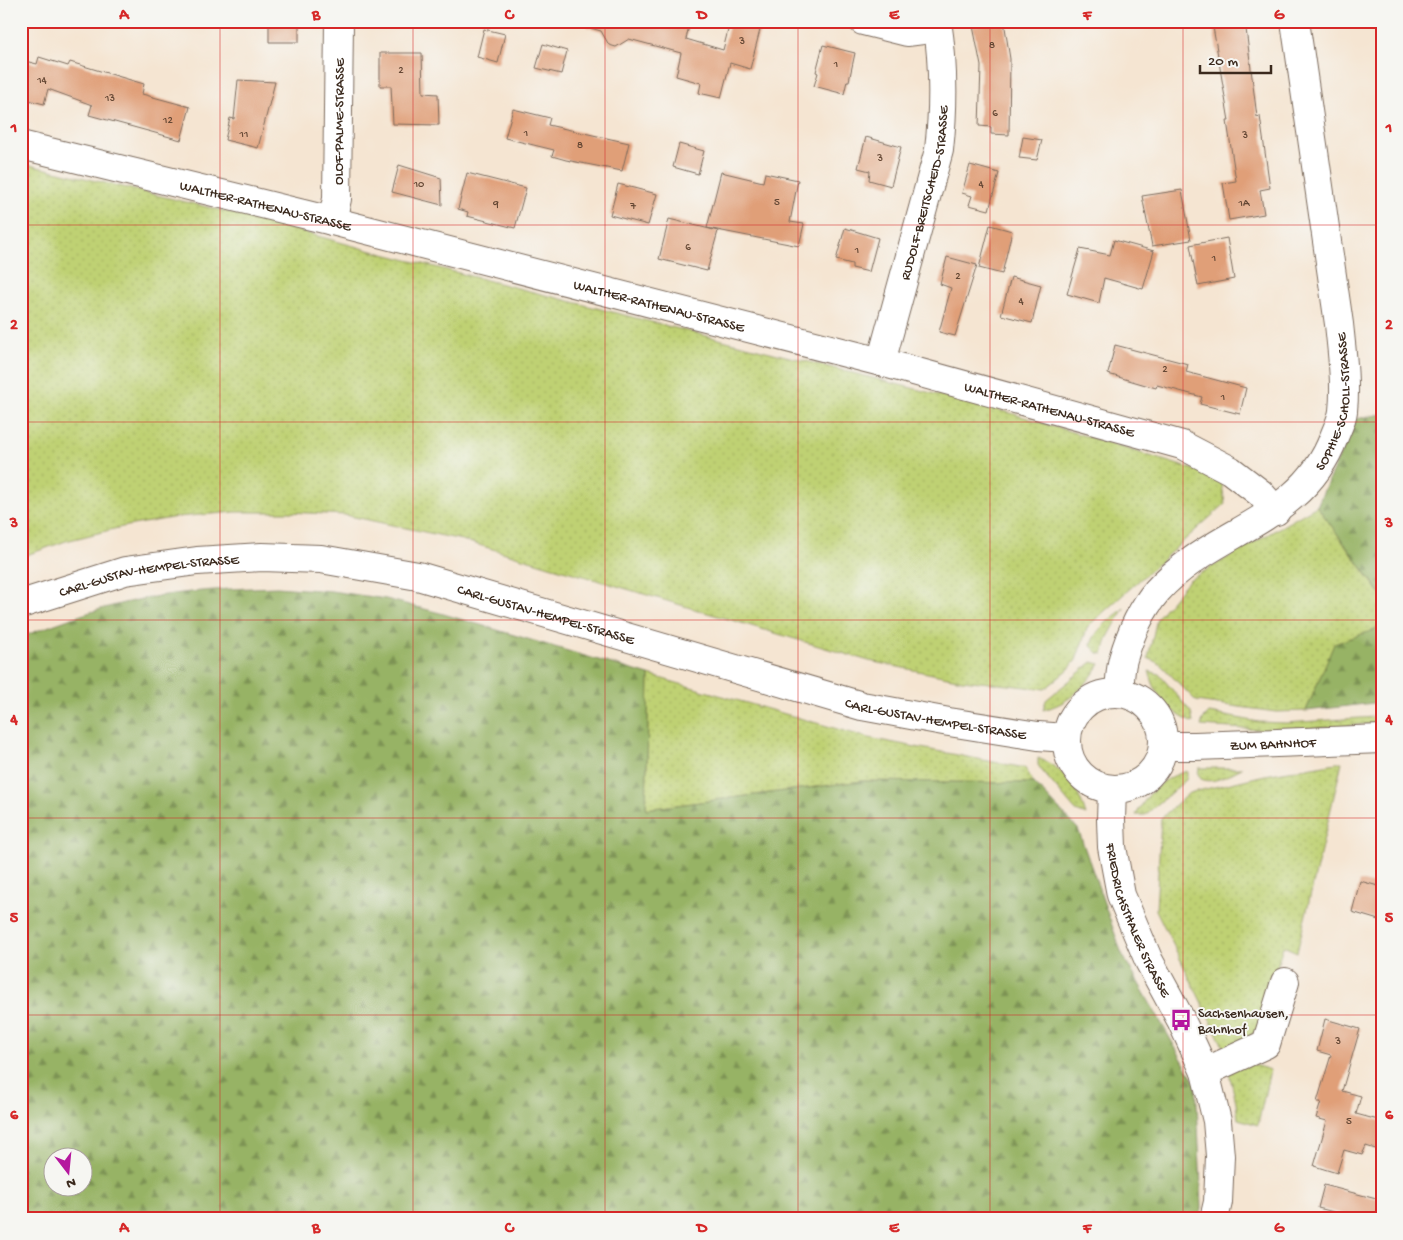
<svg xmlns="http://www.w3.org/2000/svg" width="1403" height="1240" viewBox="0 0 1403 1240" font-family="'Gochi Hand',sans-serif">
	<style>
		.grass { fill: url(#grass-dots); stroke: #7d7e48 }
		.forest { fill: url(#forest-firs); stroke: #696e42; fill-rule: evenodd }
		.building { fill: #e09f78 }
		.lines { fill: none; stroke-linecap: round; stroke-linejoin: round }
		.minor-casing { stroke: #7c6b5d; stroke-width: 30 }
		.minor { stroke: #fff; stroke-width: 28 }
		.grid { fill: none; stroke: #d62828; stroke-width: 1; stroke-opacity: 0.55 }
		.labels { text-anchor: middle; stroke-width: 4; stroke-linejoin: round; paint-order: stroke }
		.number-label { font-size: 11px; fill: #644734 }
		.street-label { font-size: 14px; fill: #3b2a1e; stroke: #f6f6f2 }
		.poi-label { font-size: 14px; fill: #3b2a1e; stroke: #f6f6f2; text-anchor: start }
		.neatline { fill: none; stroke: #d62828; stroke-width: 2 }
		.grid-label { font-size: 16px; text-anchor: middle; font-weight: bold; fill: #d62828 }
	</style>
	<defs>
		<pattern id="grass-dots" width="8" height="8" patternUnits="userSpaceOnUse" patternTransform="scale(1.25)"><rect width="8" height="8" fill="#bfd173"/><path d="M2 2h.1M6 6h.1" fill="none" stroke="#a5b463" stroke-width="1.8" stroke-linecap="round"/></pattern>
		<pattern id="forest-firs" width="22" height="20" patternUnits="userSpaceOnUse" patternTransform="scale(1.25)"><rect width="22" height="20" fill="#97b365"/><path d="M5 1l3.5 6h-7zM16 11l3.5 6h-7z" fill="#7c9253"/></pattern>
	</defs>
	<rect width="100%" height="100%" fill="#f6f6f2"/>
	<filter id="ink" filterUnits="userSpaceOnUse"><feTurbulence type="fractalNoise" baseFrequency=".02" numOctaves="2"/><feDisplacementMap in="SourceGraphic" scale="10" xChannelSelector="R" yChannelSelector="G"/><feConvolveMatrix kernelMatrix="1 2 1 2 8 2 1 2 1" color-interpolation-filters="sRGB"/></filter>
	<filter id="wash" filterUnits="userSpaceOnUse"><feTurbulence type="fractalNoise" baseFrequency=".0096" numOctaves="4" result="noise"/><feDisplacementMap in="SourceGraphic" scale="20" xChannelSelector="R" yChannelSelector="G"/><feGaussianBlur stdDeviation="1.12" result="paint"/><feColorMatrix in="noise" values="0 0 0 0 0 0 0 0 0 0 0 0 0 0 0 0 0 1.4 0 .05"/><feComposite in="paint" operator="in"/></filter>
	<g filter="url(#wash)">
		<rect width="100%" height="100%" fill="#f5e5d2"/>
		<path class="grass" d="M21 163 241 215 372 251 1014 414 1221 478 1225 504 1088 626 1076 660 1069 669 1045 689 962 680 869 661 462 540 345 515 289 512H235L177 517 122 527 66 541 21 557Z
			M1317 506 1382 596V627L1334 645 1306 711 1276 712 1196 701 1160 664 1148 658 1157 618 1189 580Z
			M1124 608 1107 639 1103 654 1098 653 1091 646C1094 629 1113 618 1124 608Z
			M1092 662 1100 664C1086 686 1070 703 1043 710L1046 700Z
			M1149 671 1159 674 1191 712 1193 723C1167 710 1157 699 1149 671Z
			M649 675 869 738 1025 768 1034 783 862 781 646 809Z
			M1209 713 1259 722 1286 723 1374 717 1382 714V723L1276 731 1201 726 1203 719Z
			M1038 758C1065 769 1078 788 1086 815L1076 811 1042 771 1038 765Z
			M1342 762 1297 952 1283 946 1259 1030 1226 1052 1156 910 1161 818 1189 793 1265 775Z
			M1199 768H1242C1229 774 1215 785 1201 779L1198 774Z
			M1187 771V779L1145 815H1136C1149 791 1161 779 1187 771Z
			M1245 1062 1270 1070 1258 1125 1238 1119 1236 1102 1228 1069Z"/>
		<path class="forest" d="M1382 414V595L1317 506 1356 419Z
			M277 587 331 591 386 599 440 613 649 675 646 809 862 781 1034 783 1078 829 1122 954 1196 1084 1202 1208 1199 1219H21V637C52 625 83 613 116 605 169 591 223 589 277 587ZM52 1158H82V1188H52Z
			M1382 627V702L1306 711 1334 644Z"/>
		<g id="blocks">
			<path class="building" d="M269 21H299V42H269Z
				M588 21H690L686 39 723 50 730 22 760 30 750 69 730 63 721 98 699 93 701 83 676 76 681 53 629 39 616 47 609 45 601 31 587 27Z
				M1004 21 1010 59 1009 135 991 134V127L979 126 981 66 973 26Z
				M1212 21H1245L1257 117 1260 116 1270 188 1260 190 1264 214 1229 220 1223 183 1236 181 1227 121H1229Z
				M484 29 505 34 498 63 477 57Z
				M543 44 567 51 561 74 536 68Z
				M823 45 855 53 849 81H847L844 94 814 86 818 73 816 72Z
				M380 53H422L423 93 438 94 439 125 393 124 391 86H380Z
				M39 57 68 66 70 62 144 84 142 94 190 107 181 140 89 115 92 105 48 89 44 104 21 98V60L37 64Z
				M238 80 275 82 258 148 225 140 230 118 234 119Z
				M513 109 550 118 548 125 629 143 622 171 566 160 552 156 554 150 505 138Z
				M866 137 901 147 891 186 869 180 870 171 858 168Z
				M1023 137 1042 140 1037 160 1019 158Z
				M679 144 704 151 698 174 673 167Z
				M399 165 441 178 442 205 392 192Z
				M970 165 999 173 989 210 969 205 972 196 962 193Z
				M721 172 763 182 765 173 798 180 790 222 804 224 799 246 707 228Z
				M467 173 526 188 515 228 467 216 468 212 458 209Z
				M618 184 657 194 648 225 610 215Z
				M1182 190 1191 240 1152 246 1142 196Z
				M669 219 718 231 707 271 659 259Z
				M990 225 1012 231 1002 274 979 268Z
				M845 228 878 238 869 272 852 268V264L836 260Z
				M1227 238 1234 279 1198 286 1190 245Z
				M1114 240 1154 251 1143 289 1104 278 1099 303 1067 294 1080 249 1110 255Z
				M947 257 977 265 955 336 939 332 951 288 940 284Z
				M1011 277 1041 285 1032 323 1001 315Z
				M1115 345 1188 364 1186 372 1246 388 1240 414 1200 404 1202 397 1157 385 1156 388 1108 374Z
				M1360 881 1382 887V921L1352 912Z
				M1325 1019 1360 1029 1342 1091 1361 1096 1356 1114 1382 1121V1151L1366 1146 1362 1155 1344 1150 1337 1173 1314 1166 1327 1121 1316 1118 1321 1102H1317L1331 1055 1317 1051Z
				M1324 1185 1380 1200 1375 1219H1362L1318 1208Z"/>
		</g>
	</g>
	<g filter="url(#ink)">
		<use href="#blocks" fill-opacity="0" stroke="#7c6b5d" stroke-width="1"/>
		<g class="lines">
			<g class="minor-casing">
				<g id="minor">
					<path d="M863 21 907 32 938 28"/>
					<path id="s1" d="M21 145 332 221 881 362 1182 445 1230 470 1260 493 1276 511"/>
					<path id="s2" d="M332 221 337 199 339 21"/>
					<path id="s3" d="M881 362 939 150C944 105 944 66 937 21"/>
					<path id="s4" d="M21 604 125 571 197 561 262 557 321 559 418 576 862 706 949 722 1038 736 1067 738"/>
					<path id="s5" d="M1119 693C1120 682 1120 670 1123 659 1130 635 1141 610 1157 591 1211 530 1303 522 1334 437 1337 429 1342 420 1343 411 1346 383 1342 353 1339 324L1295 21"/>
					<circle cx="1115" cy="741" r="48"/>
					<path id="s6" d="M1163 746H1195L1382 739"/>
					<path id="s7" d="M1112 789 1111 820 1112 847 1121 895 1149 961 1181 1020 1205 1072 1217 1121 1220 1156 1218 1202 1214 1219"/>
					<path d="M1205 1072 1266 1044 1285 982"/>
				</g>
			</g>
			<use href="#minor" class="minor"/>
		</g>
	</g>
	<path class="grid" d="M220 21V1219M413 21V1219M605 21V1219M798 21V1219M990 21V1219M1183 21V1219M21 225H1382M21 422H1382M21 620H1382M21 818H1382M21 1015H1382"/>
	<defs>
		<g id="bus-bare" transform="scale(1.725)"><path d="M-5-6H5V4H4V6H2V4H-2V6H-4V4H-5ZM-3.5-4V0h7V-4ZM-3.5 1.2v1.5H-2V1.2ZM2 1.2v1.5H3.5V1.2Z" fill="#b5179e" stroke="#f6f6f2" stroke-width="2.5" paint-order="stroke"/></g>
	</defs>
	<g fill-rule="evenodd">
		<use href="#bus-bare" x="1181" y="1020"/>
	</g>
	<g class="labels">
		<g class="number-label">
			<text x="742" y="44">3</text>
			<text x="992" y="48">8</text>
			<text x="836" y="67">1</text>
			<text x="401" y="73">2</text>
			<text x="42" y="83">14</text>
			<text x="110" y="101">13</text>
			<text x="995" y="116">6</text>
			<text x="168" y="123">12</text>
			<text x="526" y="136">1</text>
			<text x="244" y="137">11</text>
			<text x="1245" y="138">3</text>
			<text x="580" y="148">8</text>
			<text x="880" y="161">3</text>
			<text x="419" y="187">10</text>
			<text x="981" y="187">4</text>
			<text x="777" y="205">5</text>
			<text x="1244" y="206">1A</text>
			<text x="496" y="207">9</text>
			<text x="633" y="209">7</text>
			<text x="688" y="250">6</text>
			<text x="857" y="253">1</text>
			<text x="1214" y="261">1</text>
			<text x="958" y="279">2</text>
			<text x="1021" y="304">4</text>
			<text x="1165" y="372">2</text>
			<text x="1223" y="400">1</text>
			<text x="1338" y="1044">3</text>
			<text x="1349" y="1124">5</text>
		</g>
		<g class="street-label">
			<text dy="5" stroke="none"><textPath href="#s2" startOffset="100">OLOF-PALME-STRASSE</textPath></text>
			<text dy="5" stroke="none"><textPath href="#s3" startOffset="175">RUDOLF-BREITSCHEID-STRASSE</textPath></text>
			<text dy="5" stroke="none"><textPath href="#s1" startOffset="252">WALTHER-RATHENAU-STRASSE</textPath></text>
			<text dy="5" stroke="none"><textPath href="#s1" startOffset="658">WALTHER-RATHENAU-STRASSE</textPath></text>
			<text dy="5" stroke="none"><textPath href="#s5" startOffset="385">SOPHIE-SCHOLL-STRASSE</textPath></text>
			<text dy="5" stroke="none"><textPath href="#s1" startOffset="1062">WALTHER-RATHENAU-STRASSE</textPath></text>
			<text dy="5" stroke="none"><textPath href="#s4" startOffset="132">CARL-GUSTAV-HEMPEL-STRASSE</textPath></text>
			<text dy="5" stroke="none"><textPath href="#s4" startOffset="538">CARL-GUSTAV-HEMPEL-STRASSE</textPath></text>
			<text dy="5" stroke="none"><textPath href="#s4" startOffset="942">CARL-GUSTAV-HEMPEL-STRASSE</textPath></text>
			<text dy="5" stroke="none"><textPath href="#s6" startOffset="110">ZUM BAHNHOF</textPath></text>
			<text dy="5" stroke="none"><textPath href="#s7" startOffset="136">FRIEDRICHSTHALER STRASSE</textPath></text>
		</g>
		<g class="poi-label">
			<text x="1198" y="1017">Sachsenhausen,<tspan x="1198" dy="16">Bahnhof</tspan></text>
		</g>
	</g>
	<rect width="1403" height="1240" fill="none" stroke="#f6f6f2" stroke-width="55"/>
	<g transform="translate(68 1172) rotate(164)"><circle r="24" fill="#f6f6f2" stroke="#aba49d"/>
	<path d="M0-4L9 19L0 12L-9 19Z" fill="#b5179e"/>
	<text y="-8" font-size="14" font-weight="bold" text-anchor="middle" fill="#3b2a1e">N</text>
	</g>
	<path d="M1200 65v8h71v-8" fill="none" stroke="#3b2a1e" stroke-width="2.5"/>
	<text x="1208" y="65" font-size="15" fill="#3b2a1e" stroke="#f6f6f2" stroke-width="4" paint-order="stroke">20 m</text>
	<rect x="28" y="28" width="1348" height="1184" class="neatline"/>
	<g class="grid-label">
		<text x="124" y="19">A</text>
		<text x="316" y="19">B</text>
		<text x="509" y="19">C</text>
		<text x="702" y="19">D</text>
		<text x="894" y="19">E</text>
		<text x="1087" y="19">F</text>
		<text x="1279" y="19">G</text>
		<text x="14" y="132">1</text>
		<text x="1389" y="132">1</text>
		<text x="14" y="329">2</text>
		<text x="1389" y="329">2</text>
		<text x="14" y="527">3</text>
		<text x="1389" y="527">3</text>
		<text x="14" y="724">4</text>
		<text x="1389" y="724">4</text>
		<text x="14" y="922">5</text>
		<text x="1389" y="922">5</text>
		<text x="14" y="1119">6</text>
		<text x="1389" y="1119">6</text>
		<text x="124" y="1232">A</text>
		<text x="316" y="1232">B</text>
		<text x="509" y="1232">C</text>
		<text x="702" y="1232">D</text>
		<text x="894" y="1232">E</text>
		<text x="1087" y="1232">F</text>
		<text x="1279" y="1232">G</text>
	</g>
</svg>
